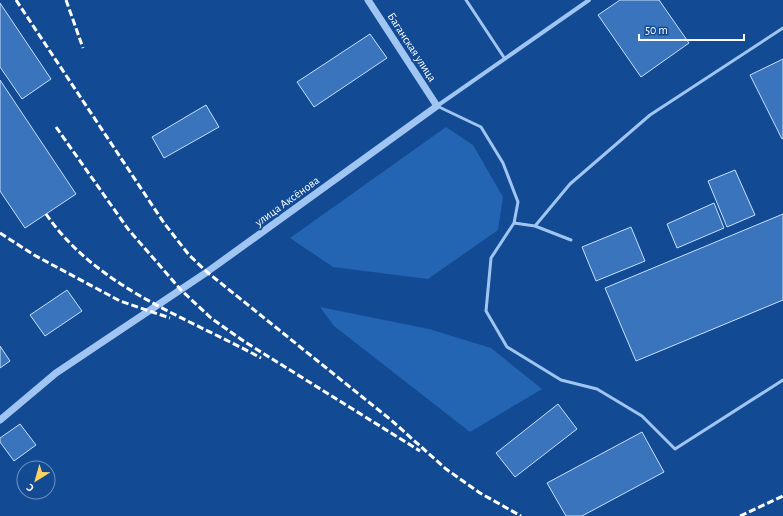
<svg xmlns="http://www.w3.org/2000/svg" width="783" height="516" viewBox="0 0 783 516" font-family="'Alegreya Sans',sans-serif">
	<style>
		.green { fill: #2364b3 }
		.building { fill: #3a74bc; stroke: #c7e0fd }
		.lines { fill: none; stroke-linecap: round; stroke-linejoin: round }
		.service { stroke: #a0c5f3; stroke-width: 3 }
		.minor { stroke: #a0c5f3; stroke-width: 4 }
		.tertiary { stroke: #a0c5f3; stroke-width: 7 }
		.rail { stroke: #fff; stroke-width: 3; stroke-dasharray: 7 3; stroke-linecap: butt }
		.labels { text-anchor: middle; stroke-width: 4; stroke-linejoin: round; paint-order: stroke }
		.street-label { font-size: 12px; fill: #fff; stroke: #124a94 }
	</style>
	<rect width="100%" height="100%" fill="#124a94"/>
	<path class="green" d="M446 127 473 145 503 197 498 230 428 279 333 267 290 238Z
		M320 307 429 329 491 348 542 389 470 432 334 326Z"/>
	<path class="building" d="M620 0H659L689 43 641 77 598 15Z
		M0 3 51 79 22 99 0 67Z
		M370 34 387 58 314 107 297 82Z
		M783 59V138L782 139 750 75Z
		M0 80 76 194 25 228 0 191Z
		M206 105 219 127 164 158 152 137Z
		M735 170 755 215 727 227 708 181Z
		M714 203 724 228 677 248 667 224Z
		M783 214V300L636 361 605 288Z
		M631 227 645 261 596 281 582 247Z
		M67 290 82 311 45 336 30 315Z
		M0 346 10 361 0 368Z
		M558 404 577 429 515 477 496 453Z
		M20 424 36 445 14 461 0 442V438Z
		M642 432 664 472 582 516H566L547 483Z"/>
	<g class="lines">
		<path class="service" d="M466 0 505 59
			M437 106 481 127 503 163 518 202 514 223 491 258 486 311 507 347 561 380 597 389 642 416 675 449 783 380
			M514 223 535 226 571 240
			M535 226 570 184 650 115 783 28"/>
		<path class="minor" d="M437 106 589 0"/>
		<path class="tertiary" d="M0 420 56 373 207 272 437 106 368 0"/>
		<path class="rail" d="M16 0 164 223 189 255 207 272 391 420 446 469 480 493 521 516
			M66 0 83 48
			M56 127 128 229 181 290 211 318 245 342 420 451
			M46 214C97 288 186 317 261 358
			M0 233 34 255 120 301 170 318
			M740 516 783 496"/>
	</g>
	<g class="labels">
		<g class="street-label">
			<text transform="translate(412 47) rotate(57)" y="4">Баганская улица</text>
			<text transform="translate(287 201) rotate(-36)" y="4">улица Аксёнова</text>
		</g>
	</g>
	<g transform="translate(36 480) rotate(217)"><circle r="19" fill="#124a94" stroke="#7192bf"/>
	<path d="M0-3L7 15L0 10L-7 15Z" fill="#ffd262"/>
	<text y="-6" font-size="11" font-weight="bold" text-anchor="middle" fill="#ffffff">С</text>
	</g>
	<path d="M639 34v6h105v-6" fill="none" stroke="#ffffff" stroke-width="2"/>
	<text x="645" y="34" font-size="12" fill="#ffffff" stroke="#124a94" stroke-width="3" paint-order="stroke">50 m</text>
</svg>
